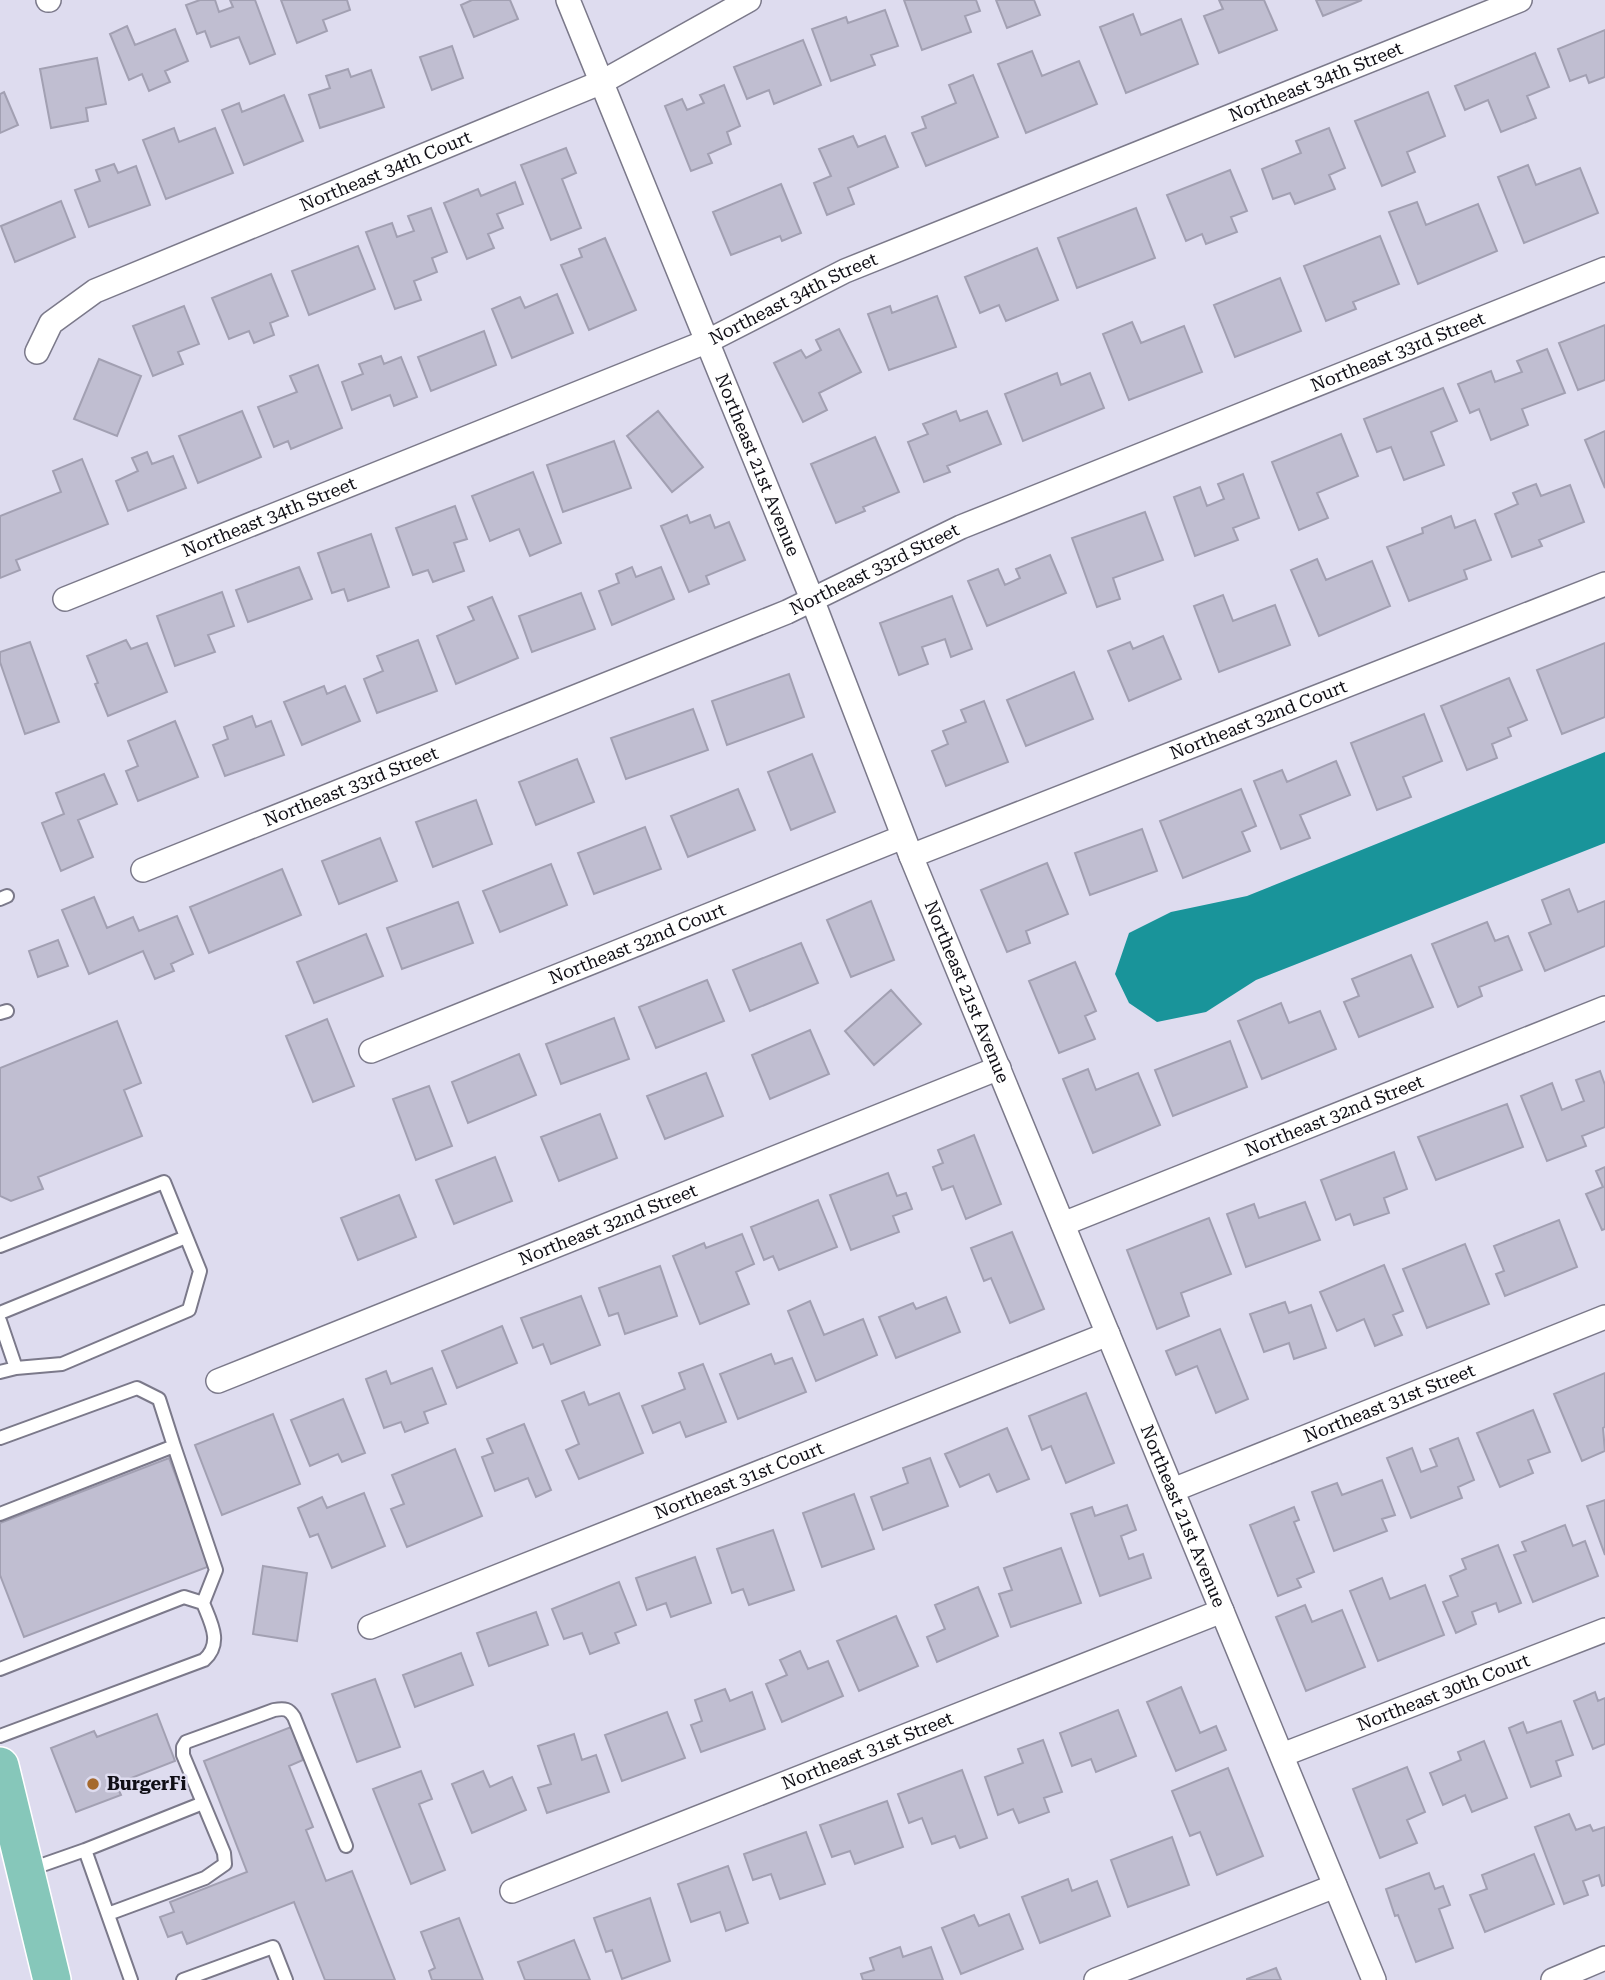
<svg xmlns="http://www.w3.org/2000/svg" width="1605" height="1980" viewBox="0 0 1605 1980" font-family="'Roboto Serif',serif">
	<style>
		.water { fill: #19949a }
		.building { fill: #c0bed1; stroke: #a2a0b2; stroke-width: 2 }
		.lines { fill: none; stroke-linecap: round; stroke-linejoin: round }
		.service-casing { stroke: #7b798a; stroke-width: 16 }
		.minor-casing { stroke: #7b798a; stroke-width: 26 }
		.primary-casing { stroke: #fff; stroke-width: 40 }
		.service { stroke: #fff; stroke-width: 12 }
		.minor { stroke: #fff; stroke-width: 23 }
		.primary { stroke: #86c7ba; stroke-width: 37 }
		.poi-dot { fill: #a5692c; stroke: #dedcef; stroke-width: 2.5 }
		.labels { text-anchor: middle; stroke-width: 5; stroke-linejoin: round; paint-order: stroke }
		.street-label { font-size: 18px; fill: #100f16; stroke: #dedcef }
		.poi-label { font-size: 18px; font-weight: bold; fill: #100f16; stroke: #dedcef; text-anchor: start }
	</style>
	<rect width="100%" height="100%" fill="#dedcef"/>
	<path class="water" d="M1605 752V843L1256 980 1206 1012 1157 1022 1129 1003 1115 974 1129 933 1171 912 1247 896Z"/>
	<path class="building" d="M200 0H215L219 12 233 7 230 0H255L275 54 250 64 239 37 211 47 205 31 197 34 186 5Z
		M281 0H347L350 10 323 20 327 31 297 43Z
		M472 0H510L518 19 474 37 461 5Z
		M904 0H976L980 11 965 16 971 32 922 50Z
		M996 0H1034L1040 15 1007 28Z
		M1219 0H1264L1277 30 1219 53 1204 16 1223 9Z
		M1316 0H1362L1323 16Z
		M885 10 898 46 871 55 875 65 831 81 812 29 846 17 848 23Z
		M1133 14 1141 35 1181 19 1198 64 1126 93 1100 27Z
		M127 26 135 45 175 29 188 61 165 71 170 82 149 91 142 74 129 80 110 34Z
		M1605 30V77L1589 83 1586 75 1570 81 1558 49Z
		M803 40 821 85 774 104 769 90 747 99 734 67Z
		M452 46 463 78 432 90 420 57Z
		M1032 51 1042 76 1079 61 1097 104 1026 133 998 64Z
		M1535 53 1549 87 1527 96 1536 118 1501 132 1488 100 1465 110 1455 86Z
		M97 58 106 104 86 108 88 121 51 128 40 69Z
		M348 69 351 77 371 70 384 107 320 128 309 95 330 88 326 76Z
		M973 75 998 137 926 166 912 133 926 128 922 117 956 103 949 85Z
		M724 85 740 126 727 132 731 144 708 154 712 163 691 171 665 106 682 99 687 110 704 103 700 95Z
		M4 92 18 125 0 133V94Z
		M1428 92 1445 136 1407 152 1415 172 1382 186 1355 121Z
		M284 95 303 141 244 165 222 110 239 103 242 112Z
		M174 128 179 142 215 128 233 173 166 199 143 140Z
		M1329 128 1345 168 1329 175 1335 189 1295 204 1290 193 1273 199 1262 169 1301 153 1296 141Z
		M853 136 858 147 885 136 898 167 848 188 854 204 827 215 814 183 831 176 819 149Z
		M566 148 576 173 562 179 581 228 551 240 521 165Z
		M114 164 118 173 136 166 150 205 89 227 75 190 100 181 96 170Z
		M1528 165 1536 185 1580 168 1598 213 1524 243 1498 177Z
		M1230 170 1247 211 1231 217 1237 232 1206 244 1202 234 1186 241 1167 195Z
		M515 182 523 204 497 214 503 228 488 234 494 248 467 259 444 203 478 189 481 196Z
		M781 184 801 233 782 241 780 236 731 255 713 212Z
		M61 201 75 237 15 262 1 226Z
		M1417 202 1426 225 1478 204 1497 251 1418 284 1389 212Z
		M431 208 447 252 432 258 437 272 414 281 421 300 395 309 366 232 392 223 397 237 414 231 408 216Z
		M1136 208 1155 258 1077 288 1058 238Z
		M1380 236 1399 284 1353 302 1356 309 1326 321 1304 266Z
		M605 238 636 310 589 330 561 265 582 257 579 249Z
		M358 246 375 289 309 315 292 271Z
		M1037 248 1058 300 1006 321 999 305 980 313 965 277Z
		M271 274 288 316 270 323 274 335 254 343 249 331 229 339 212 298Z
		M1280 278 1301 331 1235 357 1214 305Z
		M557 294 573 333 512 358 492 309 520 297 525 308Z
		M937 296 956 347 889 370 868 314 890 306 892 313Z
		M184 306 199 344 178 352 183 364 153 376 133 326Z
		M1132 322 1141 343 1184 326 1202 372 1129 400 1103 334Z
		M1605 325V380L1578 390 1559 343Z
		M839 329 861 372 819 393 827 410 803 422 774 363 801 350 806 358 821 350 816 340Z
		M484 331 496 365 431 391 418 357Z
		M1547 349 1565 393 1522 409 1528 425 1491 440 1479 409 1470 413 1458 384 1491 371 1495 382 1522 372 1517 361Z
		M381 356 384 364 401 357 417 397 394 406 390 395 352 410 342 382 363 374 359 364Z
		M99 359 141 376 117 436 74 419Z
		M318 365 342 428 291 449 288 441 274 447 258 407 297 392 290 376Z
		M1057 373 1061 385 1090 373 1104 408 1023 441 1005 394Z
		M1443 388 1457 421 1431 432 1444 465 1404 480 1391 447 1377 452 1364 419Z
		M242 411 261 457 198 483 179 436Z
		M658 411 703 467 672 492 627 436Z
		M956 411 960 421 987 411 1001 444 947 466 950 472 924 482 908 442 928 434 923 424Z
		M1605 431V488L1585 440Z
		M1341 434 1358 476 1317 493 1328 518 1299 530 1272 462Z
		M875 437 899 492 863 507 865 511 836 523 811 464Z
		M614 441 631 488 563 512 547 465Z
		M147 452 152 464 173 456 186 488 128 511 116 481 138 471 132 458Z
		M82 459 108 524 16 560 20 570 0 578V516L61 492 53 471Z
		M533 472 561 543 530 556 519 529 490 541 472 496Z
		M1243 474 1259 518 1233 528 1238 540 1195 556 1174 497 1200 487 1207 506 1224 499 1218 484Z
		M1536 484 1541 496 1570 485 1584 522 1539 540 1542 546 1512 557 1495 514 1518 504 1513 493Z
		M455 506 467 539 454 543 464 571 433 582 428 570 413 575 396 528Z
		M1145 512 1163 560 1113 578 1120 599 1097 607 1072 538Z
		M687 515 690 523 710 515 715 528 729 522 745 560 706 576 709 584 689 592 661 526Z
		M1451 516 1455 528 1475 520 1491 560 1464 570 1467 579 1409 601 1387 547 1423 533 1422 528Z
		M371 534 389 587 348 601 344 589 332 593 318 553Z
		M1050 555 1066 593 987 626 968 581 998 569 1005 585 1020 578 1016 569Z
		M1317 559 1326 580 1372 561 1390 606 1319 636 1291 570Z
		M299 567 312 599 248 622 236 590Z
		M632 567 636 577 661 567 674 599 612 625 599 591 619 583 616 574Z
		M222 592 234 626 208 635 215 652 175 666 157 616Z
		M581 593 595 629 532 652 519 616Z
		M1223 595 1233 621 1275 605 1290 645 1219 672 1194 606Z
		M952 596 972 649 951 657 945 639 922 647 928 664 899 675 880 623Z
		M492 597 518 658 456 684 437 636 474 620 468 607Z
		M1163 636 1181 679 1129 701 1108 651 1130 642 1133 649Z
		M126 640 131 649 147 643 167 692 108 716 95 684 98 683 87 656Z
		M418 640 437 691 377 713 364 679 383 671 377 656Z
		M30 642 59 722 25 734 0 662V652Z
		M1605 643V717L1562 734 1537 670Z
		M1074 672 1093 719 1026 746 1007 700Z
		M789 674 804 717 727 745 712 701Z
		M1509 678 1527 720 1508 728 1511 736 1492 744 1497 758 1467 770 1441 706Z
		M324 686 327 694 345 686 360 721 302 745 284 702Z
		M984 701 1008 762 946 786 932 751 948 744 943 731 966 722 961 710Z
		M693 709 708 750 626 779 611 738Z
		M1424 714 1442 761 1403 777 1411 797 1377 810 1351 743Z
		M252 716 256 727 271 721 284 755 225 776 213 745 228 739 224 727Z
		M175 721 198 777 138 801 126 771 138 766 128 741Z
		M812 754 835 812 791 830 768 772Z
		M577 759 594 802 536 825 519 782Z
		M1336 761 1350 795 1300 815 1310 838 1281 849 1254 781 1282 770 1287 782Z
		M104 774 117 804 78 820 93 857 61 871 42 823 64 814 56 793Z
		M738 789 755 830 688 857 671 816Z
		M1241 789 1256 826 1242 832 1250 851 1183 878 1160 821Z
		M476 800 492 844 433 867 416 822Z
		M645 827 661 869 594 894 578 853Z
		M1142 829 1157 871 1090 895 1075 853Z
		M380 838 397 881 339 904 322 861Z
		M1047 863 1068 914 1026 931 1030 943 1007 952 981 890Z
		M551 864 567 905 500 932 483 891Z
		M282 869 301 915 209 953 190 907Z
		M1569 889 1578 912 1605 901V946L1545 971 1529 933 1551 924 1542 900Z
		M94 897 107 928 133 917 139 931 177 916 193 954 171 964 174 971 155 979 143 951 89 974 62 910Z
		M871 901 894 960 851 977 827 920Z
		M458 902 473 943 402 969 387 928Z
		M1487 922 1495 941 1508 936 1522 970 1479 987 1482 996 1458 1007 1432 944Z
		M366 934 383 976 314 1003 297 962Z
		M58 940 68 966 38 977 29 951Z
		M801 943 818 983 750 1011 733 970Z
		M1411 955 1433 1007 1359 1037 1344 1002 1359 996 1352 979Z
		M1075 962 1096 1011 1085 1016 1095 1039 1059 1053 1029 981Z
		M707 980 724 1021 656 1048 639 1007Z
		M891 990 921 1024 874 1065 845 1031Z
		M1281 1003 1289 1023 1320 1011 1336 1049 1262 1079 1238 1021Z
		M614 1018 629 1059 561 1084 546 1044Z
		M327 1019 354 1086 313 1102 286 1036Z
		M117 1021 141 1083 124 1090 142 1136 38 1177 43 1189 11 1201 0 1196V1068Z
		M810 1030 829 1074 770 1099 752 1055Z
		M1230 1041 1247 1087 1173 1116 1155 1070Z
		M519 1054 536 1095 468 1123 452 1082Z
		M1088 1069 1096 1090 1138 1073 1160 1125 1093 1153 1063 1079Z
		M1600 1071 1605 1085V1127L1582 1136 1586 1146 1547 1161 1521 1096 1552 1083 1562 1110 1584 1101 1576 1080Z
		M706 1073 723 1116 665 1139 647 1096Z
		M429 1086 452 1146 416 1160 393 1099Z
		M1507 1104 1523 1147 1436 1180 1418 1137Z
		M600 1114 617 1158 559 1181 541 1137Z
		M974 1135 1001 1204 966 1219 953 1186 942 1190 933 1167 943 1163 938 1150Z
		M1394 1152 1407 1189 1384 1198 1389 1213 1354 1225 1350 1214 1336 1220 1321 1180Z
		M495 1157 512 1201 454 1224 436 1180Z
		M1605 1167V1229L1602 1230 1586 1194 1603 1187 1596 1171Z
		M888 1173 897 1196 906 1193 912 1209 893 1216 899 1232 851 1250 830 1195Z
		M399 1195 416 1237 358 1260 341 1218Z
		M818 1200 837 1247 779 1270 773 1256 764 1260 751 1227Z
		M1305 1202 1320 1240 1246 1267 1227 1214 1254 1204 1259 1218Z
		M1209 1218 1231 1274 1181 1293 1189 1316 1157 1329 1127 1250Z
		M1559 1220 1577 1267 1505 1296 1496 1274 1504 1271 1494 1246Z
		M1012 1232 1044 1309 1010 1323 991 1278 984 1281 971 1248Z
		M742 1234 754 1264 736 1272 749 1304 700 1324 673 1256 704 1243 706 1248Z
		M1465 1244 1489 1304 1427 1328 1403 1269Z
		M1384 1265 1403 1311 1393 1315 1402 1335 1375 1346 1364 1319 1337 1331 1320 1292Z
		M660 1266 677 1316 625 1334 618 1313 609 1316 599 1288Z
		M581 1296 600 1345 551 1364 543 1344 533 1348 521 1318Z
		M946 1297 960 1332 896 1358 879 1317 913 1303 916 1309Z
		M810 1301 824 1335 863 1319 877 1355 816 1381 788 1311Z
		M1285 1302 1289 1313 1311 1305 1326 1348 1294 1359 1289 1343 1264 1352 1250 1314Z
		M502 1326 517 1363 457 1388 442 1351Z
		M1220 1329 1248 1399 1216 1413 1197 1366 1176 1375 1166 1351Z
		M771 1354 775 1364 792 1358 806 1392 738 1419 720 1374Z
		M703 1364 726 1422 686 1437 680 1422 653 1433 642 1406 685 1389 679 1373Z
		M432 1368 446 1404 424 1412 428 1423 405 1432 401 1422 384 1428 366 1379 386 1371 391 1384Z
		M1605 1373V1427L1603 1428 1605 1451 1582 1461 1554 1394Z
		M584 1392 589 1405 619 1393 643 1453 579 1479 566 1450 579 1444 562 1401Z
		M1086 1393 1114 1463 1066 1483 1051 1446 1042 1450 1029 1416Z
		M343 1399 365 1453 342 1462 338 1454 310 1466 291 1420Z
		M1533 1410 1550 1452 1528 1460 1533 1473 1500 1487 1477 1433Z
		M273 1414 300 1484 222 1515 195 1445Z
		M524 1424 551 1490 536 1497 528 1478 495 1491 482 1457 493 1453 487 1439Z
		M1007 1428 1029 1479 997 1492 989 1474 960 1487 945 1454Z
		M1458 1438 1474 1480 1458 1487 1462 1498 1411 1518 1387 1458 1412 1448 1421 1472 1437 1466 1430 1449Z
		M455 1449 482 1516 407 1547 391 1509 404 1504 392 1475Z
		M169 1458 210 1566 24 1637 0 1575V1523Z
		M930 1458 948 1506 883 1530 871 1497 908 1483 903 1468Z
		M1382 1480 1395 1515 1382 1519 1387 1531 1334 1551 1312 1492 1337 1483 1342 1495Z
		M364 1493 385 1546 332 1568 318 1534 310 1537 298 1508 322 1497 327 1508Z
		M854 1494 874 1549 822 1567 803 1513Z
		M1605 1500V1555L1587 1506Z
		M1127 1505 1136 1530 1121 1536 1129 1559 1143 1554 1151 1578 1100 1596 1071 1514 1092 1507 1095 1516Z
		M1294 1507 1299 1520 1294 1522 1314 1572 1297 1579 1301 1587 1278 1596 1250 1525Z
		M1565 1525 1573 1546 1585 1541 1598 1576 1533 1602 1514 1555 1526 1551 1522 1542Z
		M773 1530 794 1590 749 1605 743 1589 732 1593 717 1549Z
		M1498 1545 1521 1603 1499 1612 1496 1603 1472 1612 1476 1624 1456 1633 1443 1602 1458 1596 1450 1576 1466 1569 1462 1559Z
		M1061 1548 1081 1603 1011 1627 999 1594 1012 1590 1004 1568Z
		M695 1557 711 1603 671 1617 666 1603 647 1610 636 1578Z
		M263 1566 307 1573 297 1641 253 1634Z
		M1382 1578 1390 1599 1425 1585 1444 1635 1378 1661 1350 1591Z
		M619 1582 636 1625 615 1633 619 1643 590 1654 582 1633 564 1639 552 1609Z
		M978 1587 998 1636 937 1662 927 1637 945 1629 935 1605Z
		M1305 1605 1312 1622 1342 1610 1365 1667 1306 1691 1276 1617Z
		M536 1612 548 1645 489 1666 477 1633Z
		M896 1616 918 1666 859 1691 837 1641Z
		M800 1651 808 1669 828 1661 843 1696 782 1722 766 1684 787 1675 780 1660Z
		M461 1653 473 1685 415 1707 403 1675Z
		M375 1679 400 1747 357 1762 332 1694Z
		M1181 1687 1200 1733 1216 1726 1226 1750 1176 1771 1147 1702Z
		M725 1689 730 1701 752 1692 765 1729 701 1752 691 1725 702 1721 695 1700Z
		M1595 1692 1598 1701 1605 1698V1744L1593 1749 1574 1701Z
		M1118 1710 1136 1756 1096 1772 1091 1759 1072 1766 1060 1733Z
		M667 1712 685 1758 622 1781 605 1735Z
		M157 1714 175 1761 116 1784 121 1795 76 1812 51 1748 94 1731 97 1737Z
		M1561 1721 1573 1755 1556 1761 1561 1776 1531 1787 1509 1728 1523 1722 1527 1733Z
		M291 1727 303 1760 289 1766 313 1827 306 1830 326 1881 352 1871 395 1980H325L294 1902 187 1944 182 1932 168 1937 160 1917 174 1912 170 1902 247 1872 204 1761Z
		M574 1734 582 1760 596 1755 609 1792 547 1813 538 1788 551 1784 538 1746Z
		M1043 1740 1062 1792 1044 1798 1049 1812 1019 1823 1013 1809 998 1815 985 1777 1023 1763 1018 1749Z
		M1484 1741 1507 1798 1472 1812 1465 1795 1443 1805 1430 1773 1461 1760 1458 1752Z
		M1407 1767 1425 1812 1407 1820 1417 1843 1380 1858 1353 1789Z
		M1228 1768 1263 1856 1217 1875 1200 1832 1190 1836 1172 1791Z
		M962 1770 987 1838 960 1848 955 1836 932 1844 922 1818 909 1823 898 1794Z
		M421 1771 432 1799 419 1804 445 1870 411 1884 373 1789Z
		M483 1771 490 1787 512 1777 526 1810 472 1833 452 1784Z
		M887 1801 903 1847 855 1864 850 1851 832 1857 820 1825Z
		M1569 1814 1576 1830 1590 1825 1593 1831 1605 1827V1885L1602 1886 1599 1875 1583 1881 1588 1895 1564 1904 1535 1827Z
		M806 1832 825 1884 780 1899 771 1874 753 1880 744 1854Z
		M1172 1837 1189 1885 1128 1907 1111 1860Z
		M1534 1854 1554 1904 1485 1932 1470 1895 1487 1889 1482 1875Z
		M728 1866 748 1923 726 1931 720 1912 691 1922 678 1884Z
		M1429 1873 1435 1889 1443 1886 1450 1905 1439 1909 1453 1948 1416 1962 1398 1915 1395 1916 1386 1889Z
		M1068 1879 1072 1891 1097 1881 1110 1916 1040 1943 1022 1897Z
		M650 1898 670 1961 622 1979 612 1950 606 1952 594 1918Z
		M1009 1914 1023 1949 961 1974 942 1928 974 1915 979 1926Z
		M459 1918 483 1980H432L429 1971 435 1968 421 1932Z
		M574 1940 590 1980H525L518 1962Z
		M900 1947 903 1957 931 1947 943 1980H863L861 1974 874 1970 870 1958Z
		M1276 1968 1281 1980H1247V1979Z"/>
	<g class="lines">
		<g class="service-casing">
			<path id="service" d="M0 899 7 896
				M0 1013 7 1011
				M0 1246 164 1182 200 1271 189 1310 62 1364 16 1368 0 1372
				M0 1313 186 1237
				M0 1321 16 1368
				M0 1438 137 1388 159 1399 174 1446 0 1514
				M174 1446 216 1570 203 1603
				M0 1669 184 1597 203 1603C211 1623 223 1643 204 1660L0 1736
				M85 1850 203 1803
				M28 1870 85 1850 131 1980
				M108 1914 205 1878 225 1864 224 1853 183 1755V1747L186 1742 274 1710C285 1708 289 1709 294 1717L346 1846
				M183 1980 273 1947 286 1980"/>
		</g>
		<g class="minor-casing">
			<g id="minor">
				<path d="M48 0H49"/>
				<path id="s1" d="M568 0 812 599 911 856 1374 1980"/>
				<path id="s2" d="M37 352 51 323 95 291 602 82 749 0"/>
				<path id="s3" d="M65 599 708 341 845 271 1520 0"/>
				<path id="s4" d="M911 856 1605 584"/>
				<path id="s5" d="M143 870 787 612 961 527 1605 269"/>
				<path id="s6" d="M371 1051 903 837"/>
				<path id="s7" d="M1063 1224 1605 1008"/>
				<path id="s8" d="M218 1381 999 1068"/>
				<path id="s9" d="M1173 1490 1605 1317"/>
				<path id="s10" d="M370 1627 1108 1334"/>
				<path id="s11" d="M1282 1755 1605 1630"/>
				<path id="s12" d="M512 1891 1222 1611"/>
				<path d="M1096 1980 1335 1886"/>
				<path d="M1553 1980 1605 1958"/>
			</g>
		</g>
		<g class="primary-casing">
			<path id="primary" d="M0 1766 52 1980"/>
		</g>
		<use href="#service" class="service"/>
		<use href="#minor" class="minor"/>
		<use href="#primary" class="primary"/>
	</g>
	<circle class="poi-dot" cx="93" cy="1784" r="7"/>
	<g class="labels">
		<g class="street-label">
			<text dy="6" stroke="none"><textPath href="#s3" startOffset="1354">Northeast 34th Street</textPath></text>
			<text dy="6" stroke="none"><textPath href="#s2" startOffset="401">Northeast 34th Court</textPath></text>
			<text dy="6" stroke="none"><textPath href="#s3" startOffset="788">Northeast 34th Street</textPath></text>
			<text dy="6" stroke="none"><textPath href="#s5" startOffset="1358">Northeast 33rd Street</textPath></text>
			<text dy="6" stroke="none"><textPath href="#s1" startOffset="502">Northeast 21st Avenue</textPath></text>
			<text dy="6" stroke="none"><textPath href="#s3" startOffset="220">Northeast 34th Street</textPath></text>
			<text dy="6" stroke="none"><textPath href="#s5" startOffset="791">Northeast 33rd Street</textPath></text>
			<text dy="6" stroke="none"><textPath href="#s4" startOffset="373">Northeast 32nd Court</textPath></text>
			<text dy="6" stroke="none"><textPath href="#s5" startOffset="224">Northeast 33rd Street</textPath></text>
			<text dy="6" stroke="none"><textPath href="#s6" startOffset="287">Northeast 32nd Court</textPath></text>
			<text dy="6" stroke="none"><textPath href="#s1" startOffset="1069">Northeast 21st Avenue</textPath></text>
			<text dy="6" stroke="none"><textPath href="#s7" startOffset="292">Northeast 32nd Street</textPath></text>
			<text dy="6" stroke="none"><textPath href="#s8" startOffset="420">Northeast 32nd Street</textPath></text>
			<text dy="6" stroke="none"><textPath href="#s9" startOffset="233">Northeast 31st Street</textPath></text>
			<text dy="6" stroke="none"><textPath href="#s10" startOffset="397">Northeast 31st Court</textPath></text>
			<text dy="6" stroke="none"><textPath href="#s1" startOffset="1636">Northeast 21st Avenue</textPath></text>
			<text dy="6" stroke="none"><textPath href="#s11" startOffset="173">Northeast 30th Court</textPath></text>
			<text dy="6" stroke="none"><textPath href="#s12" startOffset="382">Northeast 31st Street</textPath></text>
		</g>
		<g class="poi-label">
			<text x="107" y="1790">BurgerFi</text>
		</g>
	</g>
</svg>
